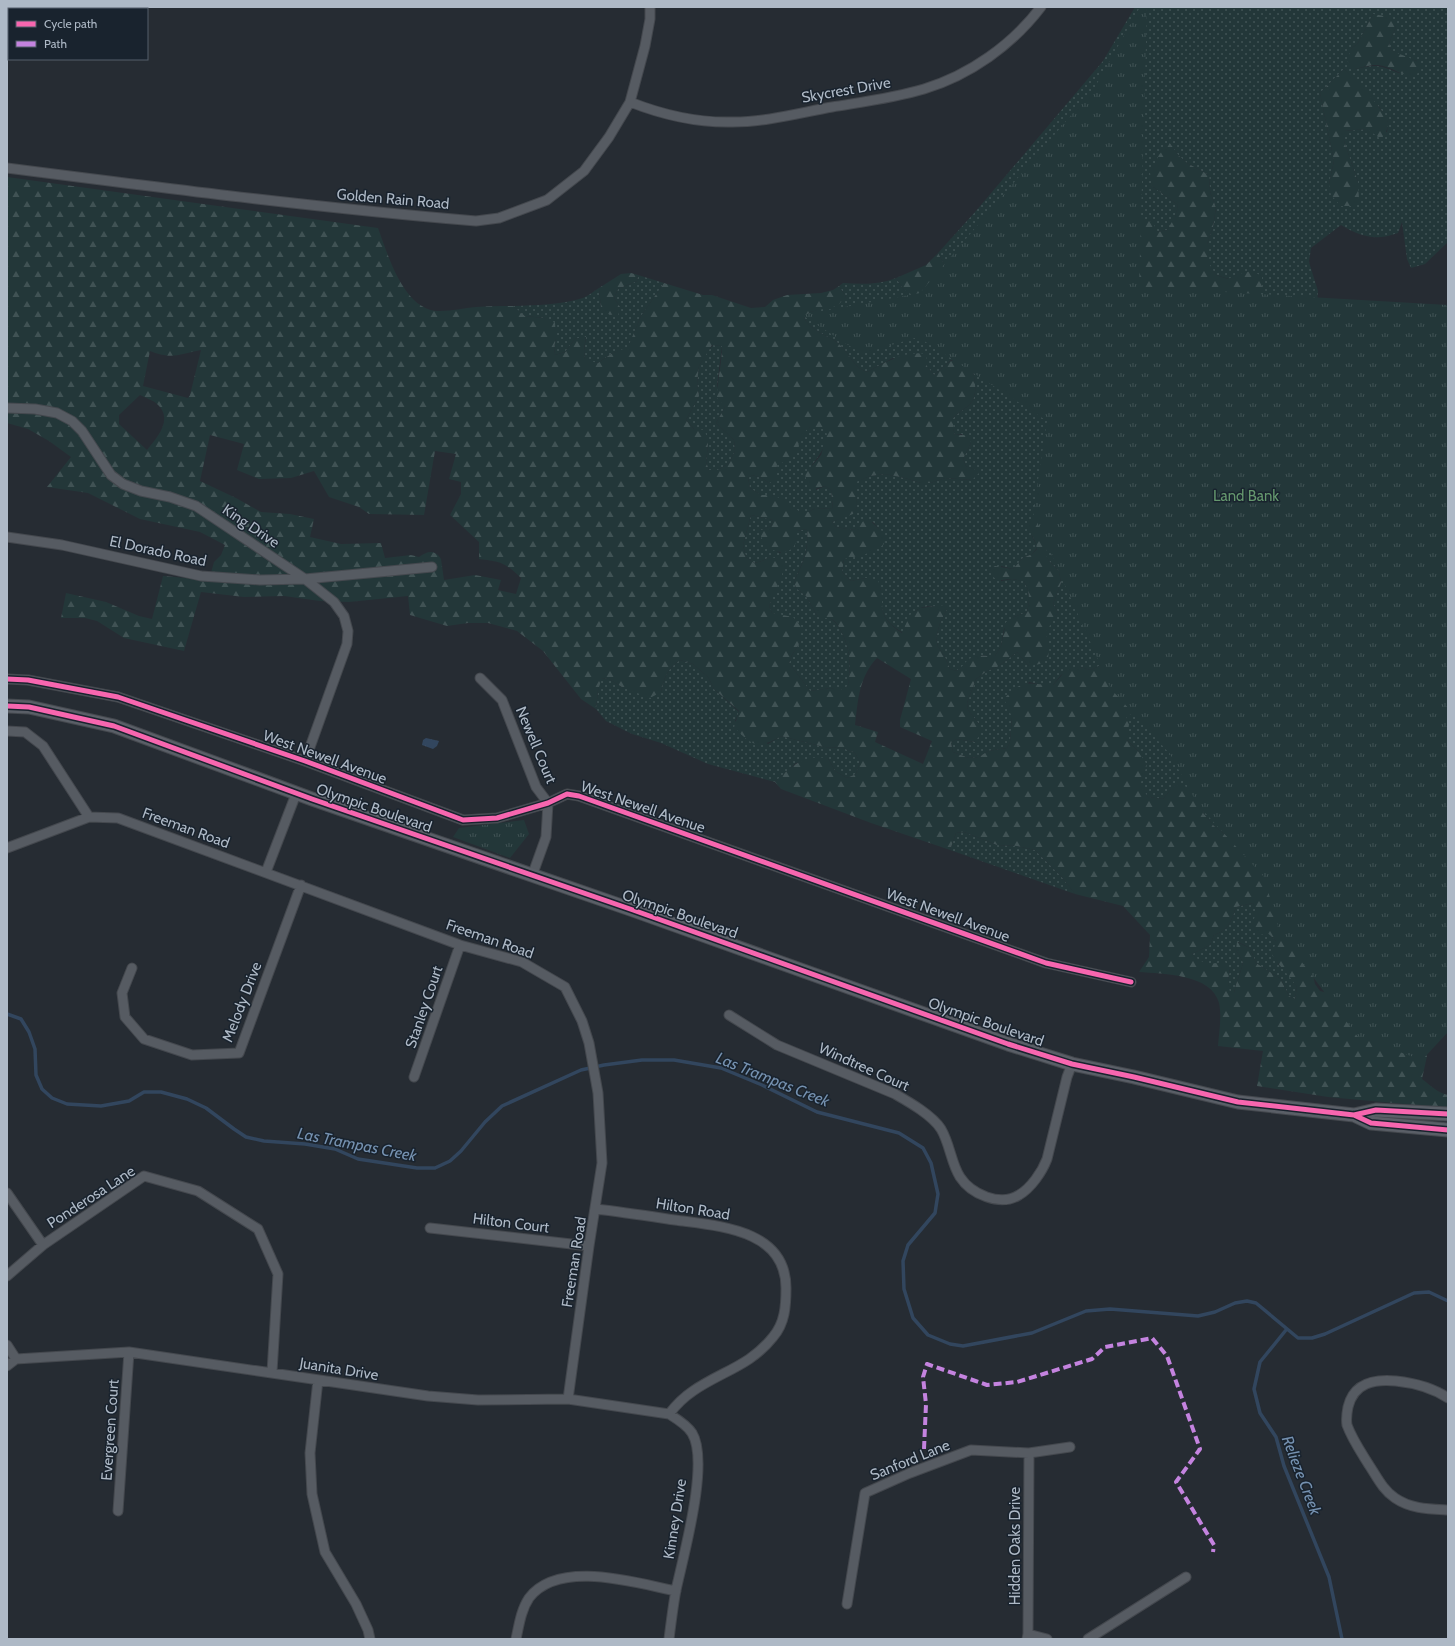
<svg xmlns="http://www.w3.org/2000/svg" width="1455" height="1646" viewBox="0 0 1455 1646" font-family="Cabin,sans-serif">
	<style>
		.grass { fill: url(#grass-dots); fill-rule: evenodd }
		.forest { fill: url(#forest-firs); fill-rule: evenodd }
		.park { fill: url(#park-tufts) }
		.water { fill: url(#water-ripples) }
		.lines { fill: none; stroke-linecap: round; stroke-linejoin: round }
		.stream { stroke: #32465e; stroke-width: 3.5 }
		.minor-casing { stroke: #44484e; stroke-width: 11 }
		.secondary-casing { stroke: #44484e; stroke-width: 15 }
		.minor { stroke: #565b62; stroke-width: 9 }
		.secondary { stroke: #5a5f67; stroke-width: 13 }
		.quiet { stroke: #c483df; stroke-width: 4; stroke-dasharray: 8 4; stroke-linecap: butt }
		.cycleway-casing { stroke: #19232e; stroke-width: 8 }
		.cycleway { stroke: #f766af; stroke-width: 5 }
		.labels { text-anchor: middle; stroke-width: 3; stroke-linejoin: round; paint-order: stroke }
		.street-label { font-size: 15px; fill: #aeb9c6; stroke: #19232e }
		.park-label { font-size: 15px; fill: #65986e; stroke: #19232e }
		.water-label { font-size: 16px; font-style: italic; fill: #7591b0; stroke: #19232e }
	</style>
	<defs>
		<pattern id="grass-dots" width="8" height="8" patternUnits="userSpaceOnUse"><rect width="8" height="8" fill="#233739"/><path d="M2 2h.1M6 6h.1" fill="none" stroke="#405254" stroke-width="1.8" stroke-linecap="round"/></pattern>
		<pattern id="forest-firs" width="22" height="20" patternUnits="userSpaceOnUse"><rect width="22" height="20" fill="#233739"/><path d="M5 1l3.5 6h-7zM16 11l3.5 6h-7z" fill="#405254"/></pattern>
		<pattern id="park-tufts" width="24" height="20" patternUnits="userSpaceOnUse"><rect width="24" height="20" fill="#233739"/><path d="M3 7l-1-3M5 7V3M7 7l1-3M15 17l-1-3M17 17v-4M19 17l1-3" fill="none" stroke="#405254"/></pattern>
		<pattern id="water-ripples" width="26" height="14" patternUnits="userSpaceOnUse"><rect width="26" height="14" fill="#32465e"/><path d="M2 4q2-2 4 0t4 0M15 11q2-2 4 0t4 0" fill="none" stroke="#4d5f74"/></pattern>
	</defs>
	<rect width="100%" height="100%" fill="#262c33"/>
	<path class="grass" d="M1135 7H1448V242L1425 264 1411 268 1407 259 1402 222 1398 233C1376 241 1361 237 1341 225L1311 248 1309 262 1318 291 1317 304 1227 836 1214 826 1203 813 1206 802 1171 789 1163 799 1148 797 1139 785 1143 775 1139 752 1127 740 1101 665 1091 670 1080 667 1061 675 1053 685H1042L1029 682 1012 717 1010 742 1007 748 988 751 979 757 969 758 953 752 951 743 956 739 975 742 979 724 968 710 967 703 976 679 987 671 997 667 1007 660 1017 652 1029 666 1050 623 1058 612 1053 604 1061 583 1059 571 1049 561 1031 534 1036 544 1037 548 1032 554 1023 558 1013 569 1001 566V581L1012 579 1024 581C1030 592 1030 600 1027 612L1014 617 1004 629 1001 646 995 656C986 656 975 654 968 661 963 665 962 668 956 671L950 669 944 655 938 647 936 638 940 623 947 609C920 602 913 608 903 633 882 620 881 612 881 589L866 578 851 581 842 572 844 559 879 529 873 522 861 525 854 530 836 527 832 522 853 513 857 507 855 482 870 476 885 474 905 478 921 483H930L945 478 972 480 975 470 966 466 963 459 971 443 962 434 955 435 953 429V418C958 413 963 410 968 406 979 397 975 380 972 367L951 360 934 375 926 365 893 358 867 372C853 367 850 354 839 344 828 335 811 331 804 318L810 312 821 309 846 297 839 286 843 283C862 284 879 285 896 278L904 290 945 266 938 253 975 212 1103 61ZM1373 14 1396 27 1389 43 1391 50 1401 56 1417 61 1399 73C1380 65 1375 64 1355 69L1351 49 1358 43ZM1344 69 1380 108 1388 122 1387 132 1367 129 1344 131V141L1358 182 1329 184 1334 161 1320 93ZM1169 143 1179 156 1187 163 1209 175 1210 191 1216 208 1213 227 1207 244V262L1216 275 1229 279 1238 274 1133 354 1157 232 1167 230 1175 218 1178 205 1152 186Z
		M638 275 664 283 641 316 628 348 611 354 598 363 585 361 584 351 586 337 575 339 565 352 555 355 554 347 556 339 544 318 525 316 513 306C536 305 561 305 583 298 588 296 594 291 599 288L601 308 620 307 614 298 618 289 637 281Z
		M713 345 722 346 717 386 725 407 716 423 734 440 735 451 729 463 718 470H709L706 462 708 444 686 420 699 396 697 383 699 366 707 352Z
		M822 426 828 434C825 447 820 455 812 465L816 490 825 486 831 490 833 509 815 508 809 512H800L772 495H761L750 488 748 478 752 475 762 478 769 483 776 472 777 464 804 431 810 427Z
		M751 515 773 520 771 526 760 531C763 543 769 547 780 553L797 540V531L807 529C809 548 803 564 794 581L796 588 806 596 818 617C822 617 828 617 831 619 835 621 839 627 841 631 851 650 851 666 848 686L840 691 831 688 810 691 789 663 792 655 801 641 779 615 772 613 769 606 777 584 770 557 762 561 754 563 746 557 743 545Z
		M680 660 693 664 708 677 714 689 739 712 735 721 768 744 781 736 824 747 843 748 855 753 860 762 856 774 847 778 835 771 828 758 796 763 775 782 708 764 661 743 632 734 606 721 596 709 598 690 601 678 609 679 622 687 661 692C665 676 667 669 680 660Z
		M964 832 997 845 1017 846 1035 850 1061 876 1075 894 950 850 956 833Z
		M1253 903C1258 917 1265 931 1276 941L1278 964 1289 974 1297 987 1295 999 1289 996 1281 979 1256 963 1250 948 1238 942 1236 950 1243 962C1241 973 1236 982 1234 993H1229L1228 981 1230 968 1200 962 1192 954 1210 945 1214 935C1230 929 1231 921 1236 907Z"/>
	<path class="forest" d="M1373 14 1390 17 1396 27 1389 43 1391 50C1402 56 1414 58 1424 66L1416 75C1403 77 1395 69 1383 66 1374 63 1363 67 1355 69L1347 61 1351 49 1358 43Z
		M1344 69C1352 76 1387 113 1388 122 1389 128 1385 134 1381 139L1367 129 1344 131V141L1358 182 1359 199 1354 206H1341L1331 195 1329 184 1334 161 1320 93Z
		M1169 142 1179 156 1187 163 1209 175 1210 191 1216 208 1213 227 1207 244 1208 262 1216 275 1228 279 1238 274 1252 271 1262 276V287L1254 299 989 325 1141 218 1153 222 1157 232 1167 230 1175 217 1178 205 1152 186 1150 173 1159 155Z
		M7 177 378 228C388 255 404 312 440 311 452 311 464 308 476 307 488 306 501 306 513 306L525 316 544 318 555 323 556 339 554 347 555 355 565 352 575 339 586 336 584 350 585 360 598 363 611 354 628 347 641 316 664 283 703 295H712L751 308 765 307 773 300 787 295 821 293 833 290 839 286 846 297 837 306 810 312 804 318C811 331 828 335 839 344 850 354 853 367 867 372 886 362 905 350 927 354L926 365 934 375C951 361 950 354 972 367 975 379 979 397 968 406 963 410 958 413 953 418V429L955 435H970L971 443 963 459 966 466 976 470 979 473 972 480 945 478 930 483H921L905 478 885 474 870 476 856 482 857 507 853 514 832 522 836 527 854 530 866 518C874 522 877 529 885 533L884 544C872 554 859 556 844 559L842 572 851 581 866 578 878 580C888 606 872 613 902 633L910 615 920 608 945 605 947 609 940 623 936 638 938 647 944 655 950 669 956 671C962 668 963 664 968 660 974 654 986 656 995 656L1001 646 1006 622 1014 617 1027 612C1030 600 1030 592 1024 581 1020 581 1015 579 1011 579 998 580 996 583 989 570L995 566 1013 569 1023 558 1032 554 1037 549 1036 544 1028 525 1030 520 1041 515 1049 537 1046 555 1049 561 1059 571 1061 583 1053 604 1058 612 1046 632 1049 649 1048 658 1040 664 1029 666 1017 652 1007 660 997 667 987 671 976 679 967 703 968 710 979 724 981 733 975 742 956 739 951 743 953 752 969 758 979 757 988 751 1007 748 1010 742 1012 717 1004 699C1023 677 1029 685 1053 685L1068 668 1080 667 1091 670 1101 665 1136 713 1126 716 1129 724 1127 740 1139 752 1147 765 1140 785 1148 797 1163 799 1171 789 1179 784 1189 788 1206 802 1203 813 1214 826 1227 836 1255 844 1312 970 1315 984 1320 991 1339 996 1419 1047 1427 1056 1422 1079C1430 1085 1438 1093 1448 1095V1108L1328 1097 1257 1086 1263 1051 1218 1046C1219 1032 1222 1017 1219 1003 1212 974 1163 974 1139 972L1149 957 1150 935 1123 906 1075 894 1061 876 1035 850 1017 846 997 845 964 832 956 833 950 850 871 823 781 789 775 782C793 765 802 755 828 758L835 771 847 778 856 774 860 762 855 753 843 748 824 747 781 736C758 750 752 746 734 727L739 711 714 689 708 677 693 664 680 660C667 669 665 676 661 692L650 698 622 687 609 679 602 678 598 690 596 709 581 699 543 651 517 631 488 623H468L447 626 410 615 408 596 349 602 320 601 284 596 244 597 201 592 184 651 124 638 97 621 85 618H61L66 593 106 602 139 616 152 619 163 576 209 580 214 562 221 555 225 545 200 532 140 519 88 493 47 487 71 457 49 441 28 429 7 423ZM712 345 722 346C722 364 717 380 717 398L725 407 716 423 734 440 735 451 729 463 718 470H709L706 462 708 444 705 430 694 429 686 420 699 396 697 383 699 366ZM201 350 190 395 188 398 143 386 150 351C173 360 179 354 201 350ZM140 395C145 398 153 400 157 404 174 419 157 438 147 450L119 424V415ZM810 427H822L827 434 821 455 805 474 807 483 811 490 825 486 831 490 833 509 815 508 809 512H800L782 499 772 495H761L750 488 748 478 752 475 762 478 769 483 776 480 777 464C804 459 793 440 810 427ZM210 435 244 444 237 470 259 479 291 478 314 471 329 497 359 507 369 514 424 515 435 451 456 454 449 479 461 482V494L450 515 479 542V559C502 562 504 562 521 578L516 594 498 590 501 580 475 575 444 580 441 559C435 549 427 551 419 557L411 555 385 558 381 543 341 544 310 537 314 519 290 514 261 512 236 498 200 481ZM751 515 773 520 771 526 759 531C762 541 769 551 780 552 783 553 789 550 793 549L797 540V531L807 529C809 548 803 565 794 581L796 588 806 596 818 617C822 618 828 618 831 619 836 621 839 627 841 631 851 650 851 666 848 686L840 690 831 688 810 691 789 663 792 655 801 641V626L793 617 772 613 769 606 782 575 784 564 780 559 770 557 762 561 754 563 746 557 743 545ZM877 658 911 679 900 720V727L932 741 923 764 875 742 878 732 855 725C858 700 859 677 877 658ZM1253 903 1256 912 1251 929 1257 935 1269 934 1276 941 1272 955C1280 967 1290 976 1297 987L1295 999 1289 996 1281 979 1256 963 1250 948 1237 942 1236 950 1243 962C1241 973 1236 982 1234 993H1230L1228 981 1230 968 1225 962C1209 964 1203 965 1192 954L1210 945 1214 935C1230 929 1231 921 1236 907Z
		M938 253 945 266 916 297 904 290 896 278 926 265Z
		M631 273 638 275 637 281 618 289 614 298 620 307 618 316 608 314 601 308 599 288 621 274Z"/>
	<path class="park" d="M1140 7H1147L1139 287 1448 305V1032L1422 1060 1358 1037 1280 933 1264 877 1198 805 1170 754 1111 689 1033 513 1047 421 918 337 862 354 802 315 920 293 1095 87Z
		M524 820 529 834 510 858 453 837 459 828Z"/>
	<path class="water" d="M426 738 439 741 437 746 433 749 422 745 423 740Z"/>
	<g class="lines">
		<path class="stream" d="M7 1014 21 1019 29 1032 35 1049 36 1075 42 1089 52 1098 67 1104 101 1106 129 1101 144 1092H161L187 1099 206 1108 234 1129 246 1137 264 1141 305 1144 335 1149 358 1159 417 1168H435L450 1161 461 1151 485 1122 502 1106 581 1070 604 1065 642 1060H674L721 1068 762 1085 817 1112 899 1133 923 1148 931 1163 938 1194 935 1213 908 1245 903 1261 904 1289 913 1318 928 1335 950 1344 963 1346 1032 1333 1086 1311 1110 1309 1198 1316 1215 1312 1235 1303 1247 1301 1256 1303 1298 1338H1312L1325 1334 1414 1293 1429 1292 1448 1301
			M1286 1330 1260 1362 1254 1389 1260 1413 1276 1437 1284 1466 1329 1577 1342 1639"/>
		<g class="minor-casing">
			<path id="minor" d="M630 102C663 115 697 123 733 122 766 122 799 113 832 107 862 102 894 98 924 89 970 75 1012 45 1041 7
				M7 168C163 188 319 208 476 221L499 218 547 200 584 171 609 137 630 102 645 46 650 19V7
				M7 408 35 409 57 413 72 421 82 431 111 475 123 484 141 491 170 497 196 506 305 579 334 602 344 616 348 631 347 644 305 761
				M7 537 62 545 201 576 260 580 305 579 432 567
				M480 678 502 700 536 787 548 803 546 837 532 876
				M7 679 28 680 118 697 305 761 463 820 497 818 548 803 567 794 579 796 1046 963 1131 982
				M7 731 25 732 43 746 89 817
				M7 848 89 817 118 818 460 945 522 962 565 987 582 1021 589 1043 598 1093 602 1163 589 1246 568 1399
				M266 872 296 794
				M132 968 122 993 125 1017 144 1039 192 1055 239 1053 301 885
				M729 1015 777 1045 895 1094C909 1102 932 1115 941 1129 950 1144 951 1163 960 1177 971 1194 1000 1207 1019 1195 1031 1188 1042 1172 1047 1159L1067 1077 1072 1064
				M414 1077 460 945
				M7 1193 43 1245
				M596 1209C622 1212 648 1216 675 1220 718 1226 786 1229 786 1288 786 1306 785 1323 773 1337 750 1366 722 1371 693 1391 684 1397 676 1405 669 1414
				M430 1228 589 1246
				M7 1276 43 1245 144 1176 198 1191 258 1229 278 1274 272 1372
				M7 1345 16 1359
				M7 1366 16 1359 129 1352 428 1396 478 1400 568 1399 669 1414C677 1419 687 1425 692 1433 710 1462 683 1557 676 1590 673 1606 671 1623 669 1639
				M318 1380 310 1453 312 1494 325 1552 356 1604 368 1630 370 1639
				M1448 1398C1433 1388 1415 1383 1396 1381 1375 1379 1354 1382 1348 1407 1347 1412 1346 1419 1347 1425 1352 1439 1361 1452 1369 1465 1377 1477 1383 1490 1395 1498 1411 1509 1429 1509 1448 1510
				M118 1511 129 1352
				M847 1604 865 1493 910 1473 971 1450 1029 1453 1070 1447
				M1028 1634 1047 1639
				M516 1639C519 1625 521 1610 529 1598 559 1559 636 1583 676 1591
				M1027 1639 1028 1634 1029 1453
				M1088 1639 1186 1577"/>
		</g>
		<g class="secondary-casing">
			<path id="secondary" d="M7 706 29 707 114 726 312 799 633 910 1008 1044 1072 1064 1134 1077 1238 1102 1354 1115 1376 1110 1448 1114
				M1354 1115 1371 1123 1448 1130"/>
		</g>
		<use href="#minor" class="minor"/>
		<use href="#secondary" class="secondary"/>
		<path class="quiet" d="M924 1449 926 1404 923 1377 927 1364 987 1385 1017 1382 1092 1359 1105 1347 1152 1338 1167 1356 1200 1449 1176 1482 1214 1545 1213 1552"/>
		<g class="cycleway-casing">
			<path id="cycleway" d="M7 679 28 680 118 697 305 761 463 820 497 818 548 803 567 794 579 796 1046 963 1131 982
				M7 706 29 707 114 726 312 799 633 910 1008 1044 1072 1064 1134 1077 1238 1102 1354 1115 1376 1110 1448 1114
				M1354 1115 1371 1123 1448 1130"/>
		</g>
		<use href="#cycleway" class="cycleway"/>
	</g>
	<g class="labels">
		<g class="street-label">
			<text transform="translate(846 90) rotate(-10)" y="5">Skycrest Drive</text>
			<text transform="translate(393 199) rotate(5)" y="5">Golden Rain Road</text>
			<text transform="translate(251 526) rotate(34)" y="5">King Drive</text>
			<text transform="translate(158 551) rotate(12)" y="5">El Dorado Road</text>
			<text transform="translate(536 745) rotate(67)" y="5">Newell Court</text>
			<text transform="translate(325 757) rotate(20)" y="5">West Newell Avenue</text>
			<text transform="translate(643 807) rotate(19)" y="5">West Newell Avenue</text>
			<text transform="translate(374 808) rotate(19)" y="5">Olympic Boulevard</text>
			<text transform="translate(186 828) rotate(20)" y="5">Freeman Road</text>
			<text transform="translate(680 914) rotate(19)" y="5">Olympic Boulevard</text>
			<text transform="translate(948 915) rotate(20)" y="5">West Newell Avenue</text>
			<text transform="translate(490 939) rotate(19)" y="5">Freeman Road</text>
			<text transform="translate(242 1002) rotate(-69)" y="5">Melody Drive</text>
			<text transform="translate(424 1007) rotate(-71)" y="5">Stanley Court</text>
			<text transform="translate(986 1022) rotate(19)" y="5">Olympic Boulevard</text>
			<text transform="translate(864 1067) rotate(24)" y="5">Windtree Court</text>
			<text transform="translate(91 1197) rotate(-33)" y="5">Ponderosa Lane</text>
			<text transform="translate(693 1209) rotate(9)" y="5">Hilton Road</text>
			<text transform="translate(511 1223) rotate(7)" y="5">Hilton Court</text>
			<text transform="translate(574 1262) rotate(-81)" y="5">Freeman Road</text>
			<text transform="translate(339 1369) rotate(9)" y="5">Juanita Drive</text>
			<text transform="translate(110 1430) rotate(-86)" y="5">Evergreen Court</text>
			<text transform="translate(910 1460) rotate(-22)" y="5">Sanford Lane</text>
			<text transform="translate(675 1519) rotate(-81)" y="5">Kinney Drive</text>
			<text transform="translate(1015 1546) rotate(-90)" y="5">Hidden Oaks Drive</text>
		</g>
		<g class="park-label">
			<text x="1246" y="501">Land Bank</text>
		</g>
		<g class="water-label">
			<text transform="translate(773 1079) rotate(22)" y="6">Las Trampas Creek</text>
			<text transform="translate(357 1144) rotate(11)" y="6">Las Trampas Creek</text>
			<text transform="translate(1302 1475) rotate(69)" y="6">Relieze Creek</text>
		</g>
	</g>
	<rect width="1455" height="1646" fill="none" stroke="#aeb9c6" stroke-width="16"/>
	<rect x="8" y="8" width="140" height="52" fill="#19232e" stroke="#555f6b"/>
	<rect x="16" y="21" width="20" height="6" fill="#f766af" stroke="#555f6b"/>
	<text x="44" y="28" font-size="12" fill="#aeb9c6">Cycle path</text>
	<rect x="16" y="41" width="20" height="6" fill="#c483df" stroke="#555f6b"/>
	<text x="44" y="48" font-size="12" fill="#aeb9c6">Path</text>
</svg>
